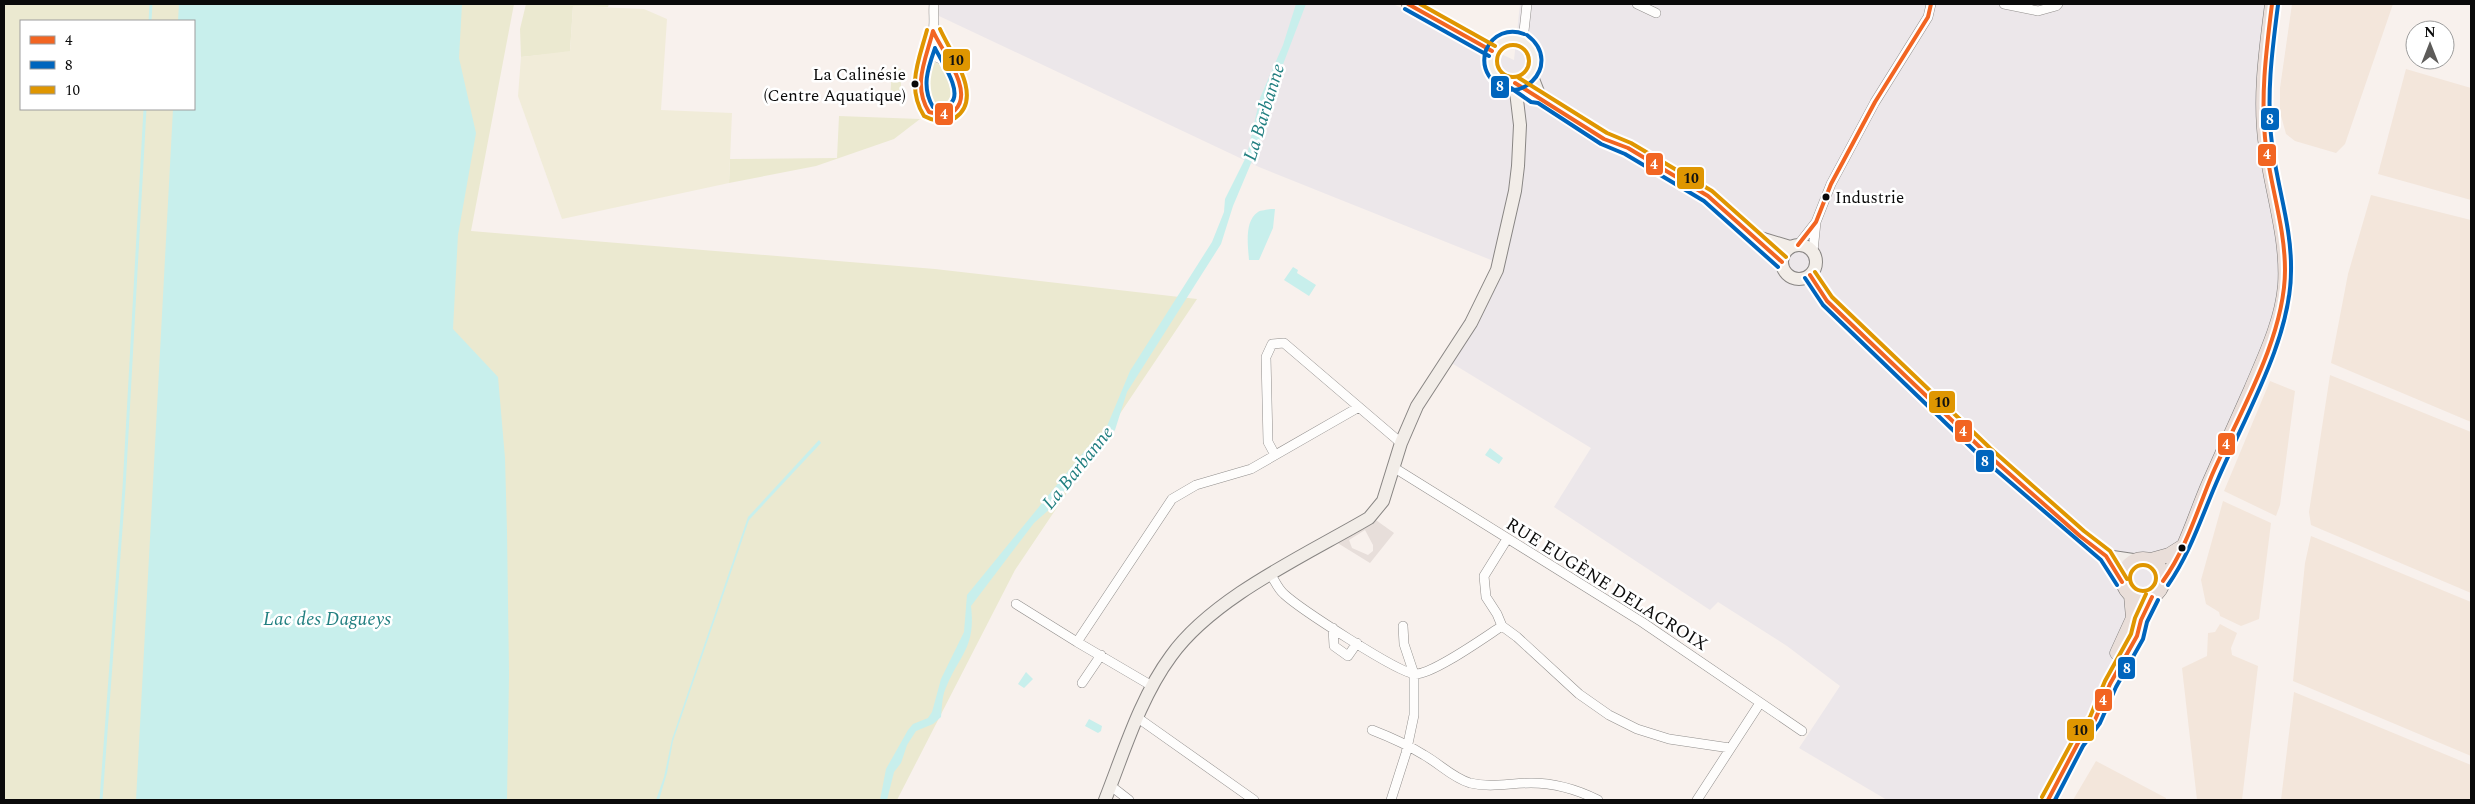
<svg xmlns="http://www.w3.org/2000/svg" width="2475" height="804" viewBox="0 0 2475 804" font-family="Spectral,serif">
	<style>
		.industrial { fill: #ece7ea }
		.farmland { fill: #f3e6db }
		.green { fill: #ebe9d0; fill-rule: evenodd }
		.pitch { fill: #f1ecd9 }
		.plaza { fill: #e7deda; fill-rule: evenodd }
		.water { fill: #c8efec }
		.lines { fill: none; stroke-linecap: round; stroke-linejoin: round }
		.stream { stroke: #c8efec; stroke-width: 3 }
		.street-casing { stroke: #918e8c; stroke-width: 10 }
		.secondary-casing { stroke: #888583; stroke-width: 14 }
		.primary-casing { stroke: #7e7b7a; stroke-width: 15 }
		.street { stroke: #fefdfc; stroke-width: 9 }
		.secondary { stroke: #f2ede8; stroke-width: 12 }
		.primary { stroke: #e9ded9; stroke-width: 14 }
		.bus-1-casing { stroke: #fff; stroke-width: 8 }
		.bus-2-casing { stroke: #fff; stroke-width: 8 }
		.bus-3-casing { stroke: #fff; stroke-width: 8 }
		.bus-1 { stroke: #f26522; stroke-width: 4 }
		.bus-2 { stroke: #0065bd; stroke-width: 4 }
		.bus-3 { stroke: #df9601; stroke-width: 4 }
		.bus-dot { fill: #0a0a0a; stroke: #fff; stroke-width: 2 }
		.labels { text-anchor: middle; stroke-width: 5; stroke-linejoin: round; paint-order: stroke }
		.bus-label { font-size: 17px; fill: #0a0a0a; stroke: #fff; text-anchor: end }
		.street-label { font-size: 18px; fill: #0a0a0a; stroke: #fff }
		.water-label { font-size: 19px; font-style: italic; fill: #217f80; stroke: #fff }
		.line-badge { stroke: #fff; stroke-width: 2 }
		.badge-label { font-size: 14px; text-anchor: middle; font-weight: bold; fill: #fff }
		.pale-badge-label { font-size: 14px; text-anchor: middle; font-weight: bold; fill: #111 }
	</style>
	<rect width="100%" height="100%" fill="#f8f1ed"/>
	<path class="industrial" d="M939 4H1393L1514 60 1520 4H2274L2263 115 2289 305 2161 582 2051 800H1887L1799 748 1840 686 1787 646 1718 602 1710 610 1554 507 1591 448 1445 359 1496 262 1259 167 939 16Z"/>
	<path class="farmland" d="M2292 4H2393L2345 144 2336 153 2295 141 2286 134 2280 112V88Z
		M2406 69 2471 88V200L2378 174Z
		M2371 195 2471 220V422L2331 363 2348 274Z
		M2330 375 2471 432V593L2311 525 2309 512Z
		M2270 381 2295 391 2280 505 2276 516 2224 491Z
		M2223 501 2271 523 2259 619 2241 626 2220 616 2219 612 2206 604 2201 580Z
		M2311 536 2471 602V756L2293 681 2305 563Z
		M2220 624 2237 633 2231 648 2232 655 2258 666 2242 800H2197L2182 668 2207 656 2208 633 2215 632Z
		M2294 692 2471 765V800H2281Z
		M2096 761 2166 798V800H2073Z"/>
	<path class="green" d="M4 4H514L471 231 935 269 1197 299 1015 570 897 800H4ZM21 21H194V109H21Z
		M526 4H609L608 7 573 6 570 52 521 57 520 29Z
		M933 62 944 65 956 88 954 103 939 112 931 109C922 96 921 80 926 64Z
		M892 68 901 69V101H890Z
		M839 116 920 119 894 139 816 166 729 183 730 159 837 158Z"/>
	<path class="pitch" d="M573 6 644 9 667 19 661 110 732 113 729 183 562 219 518 96 521 57 570 51Z"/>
	<path class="plaza" d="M1373 518 1394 533 1370 563 1336 542ZM1365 530 1373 545V551L1368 555 1352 548 1349 540Z"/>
	<path class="water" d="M179 4H462L459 58 476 133 458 235 453 329 498 377 505 458 507 531 509 674 507 800H136L173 109H194V21H178Z
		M1296 4H1306L1263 117 1260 142 1233 206 1221 244 1127 392 1115 430 1110 437 1096 448 1052 507 1034 523 971 606C976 649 959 654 945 690 942 697 942 708 941 717L933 724 916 731 907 745 901 763 894 772 887 800H880L886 769 908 730 913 724 928 718 932 712 941 679 964 632 967 595 1087 448 1105 431 1130 371 1212 242 1224 212 1225 199 1247 155 1260 98 1283 45Z
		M1271 209H1275L1273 228 1259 260H1249C1248 246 1244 221 1258 212 1261 210 1267 210 1271 209Z
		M1293 267 1298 270 1297 273 1316 285 1309 296 1284 280Z
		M819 440 821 443 749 520 673 741 667 773 659 800H656L664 777 672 739 748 517Z
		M1490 448 1503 458 1499 464 1485 455Z
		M1026 672 1033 679 1024 688 1018 684Z
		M1089 719 1102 726 1101 731 1098 733 1085 726Z"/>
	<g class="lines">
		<path class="stream" d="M150 21 151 4
			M101 800 124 488 145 109"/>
		<g class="street-casing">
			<path id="street" d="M1637 4 1656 13
				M2004 4 2038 11 2056 6 2058 4
				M933 30 948 62 957 75 961 94 960 103 951 113 939 115 929 112C909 87 927 58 933 31 935 23 933 12 934 4
				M1523 40 1527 4
				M924 57H936L948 62
				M1798 245 1816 222
				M1813 251 1816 222 1831 184 1875 102 1928 17 1931 4
				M1275 455 1268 442 1266 357 1272 344 1284 343 1401 443
				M1393 467 1642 622 1802 731
				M1507 539 1484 576 1486 597 1497 614 1502 626 1517 637 1579 694 1609 715 1637 729 1669 739 1730 748
				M1271 575C1275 581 1278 589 1284 594 1299 608 1398 673 1415 674 1432 675 1485 637 1502 626
				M1016 604 1077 642
				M1333 628 1334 646 1348 656 1357 643
				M1082 683 1101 655
				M1152 686 1077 642 1172 499 1196 485 1251 469 1359 407
				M1138 718 1254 800
				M1372 730C1390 737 1408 745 1424 755 1440 764 1453 778 1470 783 1491 788 1510 783 1531 783 1554 783 1578 790 1598 800
				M1111 786 1129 800
				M1391 800 1406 753 1414 715V674L1404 644 1403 626
				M1697 800 1760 703"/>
		</g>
		<g class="secondary-casing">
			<path id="secondary" d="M1408 4 1492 51
				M1490 61a23 23 0 1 1 46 0a23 23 0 1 1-46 0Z
				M1531 74 1540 97
				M1515 83 1534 97H1540L1571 119 1604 139 1628 148 1708 196 1782 262
				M1757 237 1790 247
				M1782 262a17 17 0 1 1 34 0a17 17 0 1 1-34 0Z
				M1810 275 1827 301 1843 317 1986 453 2080 536 2106 556 2122 582
				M2106 556 2133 560
				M1105 800C1124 752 1140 698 1171 656 1213 597 1306 555 1369 518L1383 501 1401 443 1417 406 1471 323 1497 270 1515 191 1518 166 1520 125 1515 83"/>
		</g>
		<g class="primary-casing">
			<path id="primary" d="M2123 579a20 20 0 1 1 40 0a20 20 0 1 1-40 0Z
				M2151 560 2169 555 2185 545
				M2163 581C2186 551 2194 517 2209 483 2223 451 2237 420 2251 389 2265 356 2282 321 2285 285 2288 238 2272 193 2266 147 2259 99 2266 51 2272 4
				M2117 653 2133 618 2131 595
				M2048 800 2078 743 2095 720 2110 684 2137 636 2141 620 2152 597"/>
		</g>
		<use href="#street" class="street"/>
		<use href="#secondary" class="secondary"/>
		<use href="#primary" class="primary"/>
		<g class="bus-1-casing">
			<path id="bus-1" d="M1408 4 1492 51
				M933 31C941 50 975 91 955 110 948 117 938 114 929 112 912 85 926 59 933 31Z
				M1515 83 1604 139 1628 148 1708 196 1782 262
				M1798 245 1816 222 1831 184 1875 102 1928 17 1931 4
				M1810 275 1827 301 1986 453 2080 536 2106 556 2122 582
				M2163 581C2186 549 2197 511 2212 475 2239 414 2285 337 2285 270 2285 228 2271 188 2266 147 2260 99 2266 52 2272 4
				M2048 800 2078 743 2095 720 2110 684 2137 636 2141 620 2152 597"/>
		</g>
		<g class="bus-2-casing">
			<path id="bus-2" d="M1405 9 1489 56
				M1524 34C1509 28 1493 34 1486 50 1483 59 1484 68 1489 76 1514 114 1567 65 1527 35
				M935 48C941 61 963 91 951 103 946 109 940 109 933 107 921 87 928 68 935 48Z
				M1511 88 1531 102 1538 103 1601 144 1625 154 1704 201 1778 267
				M1805 278 1823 305 1982 458 2101 560 2117 585
				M2168 585C2191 552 2202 515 2218 479 2245 416 2291 339 2291 271 2292 228 2277 186 2272 144 2266 97 2272 51 2278 5
				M2055 800 2083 746 2100 723 2116 687 2143 639 2147 622 2158 600"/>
		</g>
		<g class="bus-3-casing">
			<path id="bus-3" d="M1420 4 1495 46
				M927 30C919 60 906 87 924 116 933 121 946 124 955 118 985 98 950 52 940 29
				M1497 61a16 16 0 1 1 32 0a16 16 0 1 1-32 0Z
				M1519 78 1607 133 1631 143 1712 191 1786 257
				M1815 272 1832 297 1990 448 2084 531 2110 551 2127 579
				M2130 578a13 13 0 1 1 26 0a13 13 0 1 1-26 0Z
				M2042 797 2073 740 2090 717 2105 681 2131 634 2135 618 2146 594"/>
		</g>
		<use href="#bus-1" class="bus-1"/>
		<use href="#bus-2" class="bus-2"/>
		<use href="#bus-3" class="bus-3"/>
	</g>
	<g class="bus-dot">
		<circle cx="915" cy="84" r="4.5"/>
		<circle cx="1826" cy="197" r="4.5"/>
		<circle cx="2182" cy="548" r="4.5"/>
	</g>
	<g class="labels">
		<g class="bus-label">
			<text x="906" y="80">La Calinésie<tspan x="906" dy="21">(Centre Aquatique)</tspan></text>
			<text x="1835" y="203" text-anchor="start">Industrie</text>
		</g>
		<g class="street-label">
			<text transform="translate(1607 584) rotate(32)" y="6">RUE EUGÈNE DELACROIX</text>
		</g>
		<g class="water-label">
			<text transform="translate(1263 112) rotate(-73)" y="7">La Barbanne</text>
			<text transform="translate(1077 467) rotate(-51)" y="7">La Barbanne</text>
			<text x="327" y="625">Lac des Dagueys</text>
		</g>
	</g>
	<g class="line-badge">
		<rect x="942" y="48" width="29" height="24" rx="5" fill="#df9601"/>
		<rect x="1490" y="75" width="20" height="24" rx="5" fill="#0065bd"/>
		<rect x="934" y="102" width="20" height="24" rx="5" fill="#f26522"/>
		<rect x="2260" y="107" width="20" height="24" rx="5" fill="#0065bd"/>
		<rect x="2257" y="143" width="20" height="24" rx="5" fill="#f26522"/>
		<rect x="1645" y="152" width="19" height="24" rx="5" fill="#f26522"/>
		<rect x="1676" y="166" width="29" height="24" rx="5" fill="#df9601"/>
		<rect x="1928" y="390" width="28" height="24" rx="5" fill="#df9601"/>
		<rect x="1954" y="419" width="19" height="24" rx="5" fill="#f26522"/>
		<rect x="2217" y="432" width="19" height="24" rx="5" fill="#f26522"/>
		<rect x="1975" y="449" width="20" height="24" rx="5" fill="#0065bd"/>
		<rect x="2117" y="656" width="19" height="24" rx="5" fill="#0065bd"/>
		<rect x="2094" y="688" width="19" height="24" rx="5" fill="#f26522"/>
		<rect x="2066" y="718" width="29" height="24" rx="5" fill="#df9601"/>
	</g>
	<g class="badge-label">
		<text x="1500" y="91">8</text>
		<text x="944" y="119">4</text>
		<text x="2270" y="124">8</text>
		<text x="2267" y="159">4</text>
		<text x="1654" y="169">4</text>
		<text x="1963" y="436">4</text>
		<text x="2226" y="449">4</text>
		<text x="1985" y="466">8</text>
		<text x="2127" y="673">8</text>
		<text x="2103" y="705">4</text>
	</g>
	<g class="pale-badge-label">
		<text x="956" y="65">10</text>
		<text x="1691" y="183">10</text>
		<text x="1942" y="407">10</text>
		<text x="2080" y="735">10</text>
	</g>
	<rect width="2475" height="804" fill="none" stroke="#0a0a0a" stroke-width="10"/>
	<rect x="20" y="20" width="175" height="90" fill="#ffffff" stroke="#9d9d9d"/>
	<rect x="30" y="36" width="25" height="8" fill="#f26522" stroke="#9d9d9d"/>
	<text x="65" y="45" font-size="15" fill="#0a0a0a">4</text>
	<rect x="30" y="61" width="25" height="8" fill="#0065bd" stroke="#9d9d9d"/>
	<text x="65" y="70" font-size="15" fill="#0a0a0a">8</text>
	<rect x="30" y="86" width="25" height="8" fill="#df9601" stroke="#9d9d9d"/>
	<text x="65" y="95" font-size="15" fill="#0a0a0a">10</text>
	<g transform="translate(2430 45)"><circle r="24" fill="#ffffff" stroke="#9d9d9d"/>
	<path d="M0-4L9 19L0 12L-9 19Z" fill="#5d5b59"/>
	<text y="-8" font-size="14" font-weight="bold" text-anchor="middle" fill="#0a0a0a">N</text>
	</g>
</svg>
